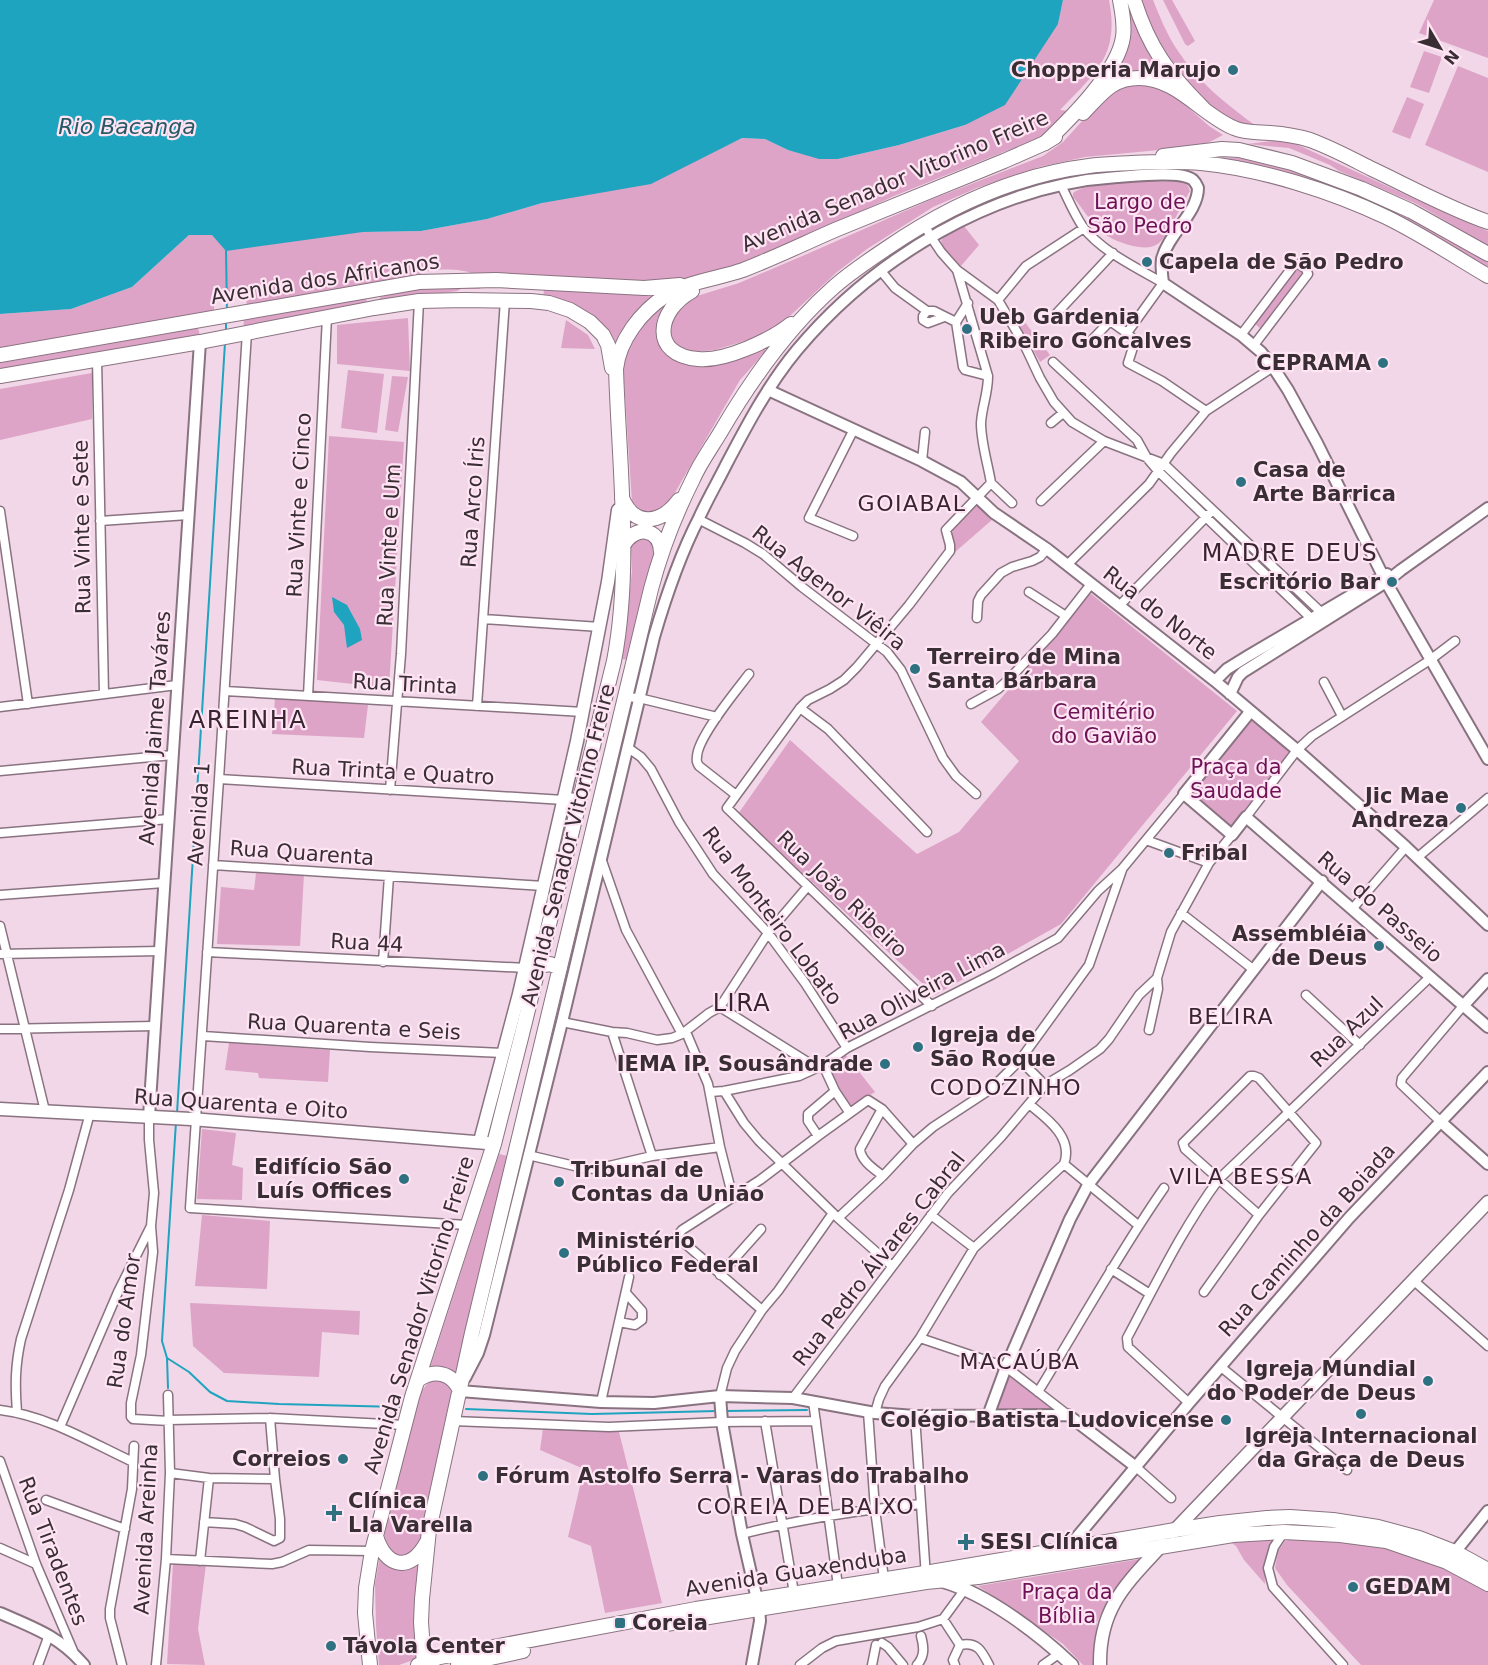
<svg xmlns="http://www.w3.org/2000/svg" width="1488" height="1665" viewBox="0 0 1488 1665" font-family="'DejaVu Sans',sans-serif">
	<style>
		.green { fill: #dda4c7 }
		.water { fill: #1fa4bf }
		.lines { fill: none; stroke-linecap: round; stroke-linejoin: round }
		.stream { stroke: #1fa4bf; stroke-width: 2 }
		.minor-casing { stroke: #8a7381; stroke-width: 11 }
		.tertiary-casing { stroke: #8a7381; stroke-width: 14 }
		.secondary-casing { stroke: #8a7381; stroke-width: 15 }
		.primary-casing { stroke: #8a7381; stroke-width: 16 }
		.trunk-casing { stroke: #8a7381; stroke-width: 16 }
		.minor { stroke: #fff; stroke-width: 8 }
		.tertiary { stroke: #fff; stroke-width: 10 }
		.secondary { stroke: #fff; stroke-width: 12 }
		.primary { stroke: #fff; stroke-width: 14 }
		.trunk { stroke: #fff; stroke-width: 14 }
		.poi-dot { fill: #2e7282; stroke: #ffe4f4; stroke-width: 2 }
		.labels { text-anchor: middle; stroke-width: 4.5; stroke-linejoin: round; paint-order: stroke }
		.poi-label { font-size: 21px; font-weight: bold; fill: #382e34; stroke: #ffe4f4; text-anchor: start }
		.street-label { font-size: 21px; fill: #382e34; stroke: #ffe4f4 }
		.park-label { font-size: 21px; fill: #6d1355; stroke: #ffe4f4 }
		.water-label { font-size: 22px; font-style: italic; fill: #275965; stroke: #ffe4f4 }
		.neighbourhood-label { font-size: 22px; letter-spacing: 1.5px; fill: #382531; stroke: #ffe4f4 }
		.quarter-label { font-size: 24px; letter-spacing: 1.5px; fill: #382531; stroke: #ffe4f4 }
	</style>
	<rect width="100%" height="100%" fill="#f1d7e7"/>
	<path class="green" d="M1063 0H1109C1120 56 1095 73 1060 110L1070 111 1046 135 894 196 804 238 729 270 693 279 648 282 607 281 471 273C460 268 428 268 418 275L247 306 245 293 214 298V312L0 348V314L71 309 132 287 189 235 421 231 487 219 542 203 708 154 742 138 765 139 788 150 838 159 899 145 965 125 1058 24Z
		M1125 0H1129L1163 72 1162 74 1145 73 1108 81Z
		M1139 0H1153C1160 17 1167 35 1178 51 1198 82 1226 104 1256 126H1246L1219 112 1183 82 1166 61Z
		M1163 0H1172L1195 41 1188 46 1185 44Z
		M1434 0H1488V58L1419 33Z
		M1424 51 1442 57 1429 93 1410 87Z
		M1458 66 1488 78V172L1425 145Z
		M1133 82 1166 88 1209 126 1223 135 1202 146 1085 157 1039 167 977 188 933 207 867 249 837 272 791 315 772 329 754 338 715 350 693 352 675 344 669 334 671 316 683 303 697 296 739 283 807 254 930 200 1043 156 1063 142 1107 94Z
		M1407 97 1424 104 1410 139 1392 132Z
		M1281 140 1294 143 1454 217 1488 231V246L1417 204 1339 171 1330 165 1289 148 1247 144Z
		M1211 157 1258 159 1282 165 1330 182 1416 219 1488 261V268L1247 164Z
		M1143 181 1184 182 1188 186 1190 191C1183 202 1167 237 1159 243 1146 254 1115 242 1103 233 1092 225 1082 207 1073 197V193C1085 183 1127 183 1143 181Z
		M964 226 979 245 961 266 944 250 941 241 946 234Z
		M1296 268 1304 273 1261 329 1254 323Z
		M416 287H481L480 289H461L457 291 381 302 378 300 381 297Z
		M544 290 660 295 616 356 610 337 600 321 575 304 543 298Z
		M366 296 367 305 243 327 244 322 242 318Z
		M667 303 658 321V332C666 340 683 359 692 364 710 374 747 355 764 348L766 351 740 380 669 503C656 512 641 521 632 502L623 365C631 338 646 320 667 303Z
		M408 318 410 371 337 364V325Z
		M566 320 588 335 595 349 561 348Z
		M1024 321 1050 355 1040 362 1019 326Z
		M198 328 200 336 0 371V363Z
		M348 370 384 374 377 433 341 428Z
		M92 373V419L0 440V389Z
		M392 376 408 377 398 432 385 430Z
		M329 436 404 442 389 688 317 680Z
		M977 504 993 519 954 553V546L952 534 954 525Z
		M649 537 655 549 628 660 622 659 632 571 631 547 636 538Z
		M1090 593 1237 711 1061 924 935 995 738 814 790 740 917 854 959 832 1019 761 981 722Z
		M275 698 368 705 364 738 272 734Z
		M1251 718 1292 750 1231 830 1191 794Z
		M256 873 304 874 300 946 217 944 221 887 254 890Z
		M229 1043 330 1050 328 1082 259 1078 258 1073 225 1070Z
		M845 1054 875 1092 850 1108 838 1089 826 1067Z
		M202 1129 236 1133 232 1165 243 1168 242 1200 197 1199Z
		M499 1154 508 1156 456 1377 429 1371Z
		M202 1215 270 1221 267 1289 195 1286Z
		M190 1303 360 1311 359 1335 322 1332 319 1377 224 1373 193 1346Z
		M1008 1372 1053 1408 994 1411Z
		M434 1380H442L452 1386 453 1392 429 1494 421 1537 419 1545 403 1560 389 1551 383 1531 420 1393 427 1384Z
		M543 1429 619 1432 662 1603 605 1613 591 1546 568 1537 584 1469 540 1450Z
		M1275 1535C1265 1550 1264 1566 1265 1584L1244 1560 1236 1546 1226 1539Z
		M1299 1537C1324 1539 1349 1540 1373 1544 1414 1551 1453 1571 1488 1592V1665H1361L1287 1585 1275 1568 1278 1551 1285 1541Z
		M380 1556 419 1563 416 1614V1659L399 1665H379L376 1626 375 1584Z
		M1140 1559 1111 1595 1097 1622 1093 1665H1083L1063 1644 978 1586Z
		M173 1564H206L198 1629 205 1665 167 1664Z"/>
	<path class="water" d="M0 0H1063L1058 24 1005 105 965 125 899 145 838 159H819L788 150 765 139 742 138 651 184 542 203 487 219 421 231 363 232 226 251 212 235H189L132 287 71 309 0 314Z
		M332 597 347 605 360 629 362 640 347 648 344 625 334 612Z"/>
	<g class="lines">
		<path class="stream" d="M226 251 227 311
			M226 332V319
			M177 1113 225 343
			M167 1358 189 1372 210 1392 227 1401 279 1404 399 1407
			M168 1388 167 1358 162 1341 176 1122
			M466 1409 592 1414 717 1411
			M726 1411 807 1410"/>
		<g class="minor-casing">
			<path id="minor" d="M1061 185C1068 199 1074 214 1083 227 1101 251 1137 268 1163 283L1127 333 1135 341 1128 363 1162 381 1206 411
				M924 224 931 237 941 252 957 270 998 300 1024 344 1040 378 1054 402 1072 422 1104 441 1164 464 1324 615
				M881 271 895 288 927 311H934L956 322
				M998 300 1026 266 1084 228
				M968 303 956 322 963 367 965 370 988 376
				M927 311 923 316V320L928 323 944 317
				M1056 314 1113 253
				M247 332 219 779 190 1208 467 1225
				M1241 335 1294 265 1299 264 1306 269 1308 274 1254 345
				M1090 342 1110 321 1127 333
				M97 359 104 694
				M1053 362 1137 440 1147 458 1158 471 1316 623
				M1051 423 1063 413
				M922 461 925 432
				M991 483 1012 503
				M1041 501 1104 441
				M0 511 28 704
				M698 519 745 543 763 554 802 587 887 652 901 670 943 758 956 776 976 794
				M100 521 188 515
				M853 536 809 518 854 429
				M1067 565 1149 484 1171 453 1206 411 1273 367
				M1029 592 1066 616
				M1119 606 1209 514
				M977 618 978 601 981 595 1001 573 1012 567 1032 561 1040 557 1047 549
				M483 619 600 627
				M1324 682 1342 716
				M225 691 583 712
				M308 696 327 317
				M624 697 639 698 717 717
				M971 704 998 689 1008 680 1052 634 1091 584
				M477 706 505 300
				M0 707 177 685
				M800 708 828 729 927 832
				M627 747 641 757 651 769 679 822 713 874 768 933 805 983 847 1048
				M0 771 173 755
				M219 779 564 800
				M390 790 401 654 419 301
				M736 795 699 766C697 762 696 762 697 757 697 738 736 691 749 674
				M1246 817 1297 750 1312 736 1430 660 1455 641
				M0 833 169 819
				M1146 840 1209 863
				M1418 857 1488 798
				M601 858 626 930 682 1034
				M213 865 544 886
				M0 895 164 883
				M1353 908 1406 847
				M1181 913 1254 970
				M0 926 45 1111
				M207 952 526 968
				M0 954 160 951
				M383 962 389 876
				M1306 995 1360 1045
				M932 1006 727 808 800 708 808 700 830 689 844 680 857 667 909 605 950 551V545L946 530 991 483C988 464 981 443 981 423 982 406 988 394 988 376L957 270
				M720 1007 817 1068
				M562 1022 612 1032 627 1033 657 1040 672 1038 682 1034 709 1013 720 1007 768 933 808 886
				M0 1029 155 1026
				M1149 1030 1158 989 1157 978 1171 932 1209 863 1232 835
				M612 1032 652 1156
				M686 1032 708 1084 720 1147 733 1198
				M203 1036 370 1047 503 1053
				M1020 1060 1045 1085
				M823 1065 835 1091 849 1112
				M724 1091 744 1123 759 1141 838 1218 892 1266
				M835 1091 808 1114V1121L818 1136 868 1100 882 1109 913 1144
				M710 1092 724 1091 799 1076 823 1065 847 1048 993 974 1058 938 1098 891 1122 869 1184 794
				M1029 1104C1046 1118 1074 1137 1064 1164
				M882 1109 860 1149C861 1161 874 1169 883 1176
				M1441 1122 1401 1084 1402 1078 1463 1006
				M528 1155 583 1168 596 1169 652 1156 720 1147
				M1064 1164 1138 1225
				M931 1215 974 1248
				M838 1218 883 1176 913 1144 933 1127 991 1089 1020 1060 1089 965 1122 870
				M151 1226 153 1252 141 1355 131 1403V1417L133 1419 169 1421
				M1111 1269 1150 1294
				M720 1275 761 1229
				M1413 1280 1488 1346
				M1204 1292 1259 1215 1316 1143 1259 1078 1254 1076H1250L1183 1143 1185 1149 1259 1215
				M762 1310 682 1241 678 1235 682 1230 760 1180 818 1136
				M619 1322 635 1325 642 1320V1311L626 1293
				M920 1338 1006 1367 1068 1415
				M1221 1367 1347 1470
				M1038 1392C1080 1324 1118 1254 1164 1188
				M720 1396 727 1368 735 1351 762 1310 778 1291 833 1213
				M793 1398 948 1193 1001 1137 1045 1085 1070 1070 1100 1049 1109 1039 1139 995 1157 978
				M813 1401 838 1586
				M601 1402 629 1277
				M1189 1403 1128 1347 1127 1338C1156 1284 1182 1229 1219 1179L1430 977
				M0 1410C48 1416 90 1442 133 1462
				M17 1412C15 1385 15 1366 21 1339L69 1190 90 1113
				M868 1412 875 1509 884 1579
				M875 1413 879 1399 885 1386 920 1338 974 1248 1064 1164
				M915 1416 926 1577
				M168 1420 270 1418 404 1425
				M453 1421 609 1427 722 1422 816 1421
				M765 1421 794 1593
				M60 1427 118 1292 151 1226 154 1193 149 1140V1117
				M0 1461 36 1564 74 1653
				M1136 1467 1171 1498
				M170 1473 209 1478 275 1479
				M46 1500 125 1529
				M204 1522 235 1524 245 1527 274 1541 280 1538V1519L275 1479 270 1418
				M1284 1532 1274 1547 1268 1568 1273 1587 1343 1665
				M742 1534C800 1519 860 1510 921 1504
				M0 1548 36 1564
				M166 1559 272 1564 282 1562 309 1550 372 1551
				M200 1561 209 1478
				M943 1619 960 1645C977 1641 982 1651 989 1665
				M882 1643 888 1647 903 1665
				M38 1665 49 1635
				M122 1665 110 1618V1609L132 1489 134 1446
				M156 1665 166 1559 170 1473 168 1395
				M800 1665 822 1648 836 1641 918 1627 943 1619 965 1589
				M872 1665 876 1645
				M917 1665C925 1656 924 1647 921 1636
				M955 1665 953 1660 960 1645
				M1043 1665 1060 1653"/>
		</g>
		<g class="tertiary-casing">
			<path id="tertiary" d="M768 390 922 461 961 482 994 513 1047 549 1215 681 1297 750 1406 847 1488 925
				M1215 681 1227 669 1248 656 1387 574
				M1230 694 1238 677 1243 672 1386 582 1401 570 1488 508
				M1250 712 1184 794 1232 835 1246 817 1488 1027
				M1463 1006 1488 979
				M149 1117 200 342
				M1441 1122 1488 1164
				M465 1378 478 1353 484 1335 562 1022 654 637C666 596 680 555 699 518 707 500 717 483 726 465 747 425 768 385 797 350 875 257 995 185 1117 177 1134 176 1181 170 1193 180 1196 183 1196 184 1198 188 1198 213 1168 234 1162 259 1161 267 1162 276 1163 283L1241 335 1261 352 1273 367 1288 390 1317 443 1386 582 1488 759
				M460 1391 601 1402 654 1403 720 1396 793 1398 875 1413 915 1416 1068 1415 1136 1467
				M720 1396 722 1422 742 1534 759 1608 760 1621 752 1665
				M988 1416 1006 1367 1070 1219 1088 1185 1322 881
				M1067 1549 1189 1403 1349 1218 1488 1072
				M1455 1552 1488 1511
				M0 1613C34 1628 59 1636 84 1665"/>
		</g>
		<g class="secondary-casing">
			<path id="secondary" d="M0 1109 191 1119 487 1143
				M480 1141 519 994 577 741 608 582 618 510
				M1173 1532 1488 1202
				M942 1581C987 1594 1038 1633 1072 1665
				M1100 1665C1099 1608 1126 1584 1162 1545"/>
		</g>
		<g class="primary-casing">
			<path id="primary" d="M1083 113C1101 95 1111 78 1139 78 1177 78 1201 114 1234 128 1245 133 1258 132 1270 133 1284 134 1297 136 1310 140 1332 148 1352 159 1372 169 1410 187 1448 208 1488 222
				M1163 156 1222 149 1239 150 1292 163 1362 189 1411 211 1488 254
				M692 291C657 310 649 355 698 359 724 362 771 340 791 324
				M0 355 419 282 496 280 644 288 680 285
				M0 376 200 342 374 308 419 301 464 300 531 301 549 303 570 310 590 322 603 335 608 345 612 368
				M622 498C635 529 662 523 679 500
				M623 546C634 525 660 527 661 552
				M564 800 580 801
				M526 968 550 964 560 968
				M418 1380C434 1369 452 1372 460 1391
				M376 1536C385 1567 410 1574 427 1542
				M666 1624 926 1582 978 1577 1233 1535 1284 1532 1340 1535 1386 1541 1447 1562 1488 1584
				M370 1665 365 1613 366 1588 372 1551 412 1397 494 1144 521 1038 614 661C632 567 619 465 616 369 619 340 641 312 665 296 689 281 717 279 743 270 774 258 805 243 835 230 891 207 947 184 1004 161L1045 143 1055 137
				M418 1665 440 1657 696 1609 925 1573 1175 1530 1220 1523 1267 1518 1290 1517 1333 1520 1378 1527 1419 1538 1455 1552 1488 1570
				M424 1665 421 1622 422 1599 429 1530 472 1333 651 589C661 551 675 515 693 479 700 463 711 448 720 433 751 380 788 327 835 286 851 272 869 260 887 248 947 207 1016 175 1089 166 1103 164 1117 164 1131 163 1154 162 1178 161 1201 163 1262 169 1331 191 1386 217 1421 234 1454 256 1488 276
				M458 1665 523 1651"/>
		</g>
		<g class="trunk-casing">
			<path id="trunk" d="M1134 0C1149 48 1168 73 1203 108
				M1045 143C1070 119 1118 72 1123 37 1125 24 1122 12 1120 0"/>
		</g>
		<use href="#minor" class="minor"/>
		<use href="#tertiary" class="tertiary"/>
		<use href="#secondary" class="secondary"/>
		<use href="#primary" class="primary"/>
		<use href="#trunk" class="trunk"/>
	</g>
	<g class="poi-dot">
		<circle cx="1233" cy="70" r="6"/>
		<circle cx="1147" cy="262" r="6"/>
		<circle cx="967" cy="329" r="6"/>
		<circle cx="1383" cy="363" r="6"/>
		<circle cx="1241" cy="482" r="6"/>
		<circle cx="1392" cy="582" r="6"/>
		<circle cx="915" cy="669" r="6"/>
		<circle cx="1461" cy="808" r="6"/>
		<circle cx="1169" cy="853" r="6"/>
		<circle cx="1379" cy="946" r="6"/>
		<circle cx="918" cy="1047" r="6"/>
		<circle cx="885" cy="1064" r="6"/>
		<circle cx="404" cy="1179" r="6"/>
		<circle cx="559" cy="1182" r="6"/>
		<circle cx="564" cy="1253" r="6"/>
		<circle cx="1428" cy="1381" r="6"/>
		<circle cx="1361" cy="1414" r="6"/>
		<circle cx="1226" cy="1420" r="6"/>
		<circle cx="343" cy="1459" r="6"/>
		<circle cx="483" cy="1476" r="6"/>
		<path d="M331 1504h6v6h6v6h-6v6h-6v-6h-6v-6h6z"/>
		<path d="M963 1533h6v6h6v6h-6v6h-6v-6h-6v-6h6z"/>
		<circle cx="1353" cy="1587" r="6"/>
		<rect x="614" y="1617" width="12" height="12" rx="3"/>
		<circle cx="331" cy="1646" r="6"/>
	</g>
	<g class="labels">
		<g class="poi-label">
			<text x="1221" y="77" text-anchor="end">Chopperia Marujo</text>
			<text x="1159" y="269">Capela de São Pedro</text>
			<text x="979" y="324">Ueb Gardenia<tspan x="979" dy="24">Ribeiro Goncalves</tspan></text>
			<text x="1371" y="370" text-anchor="end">CEPRAMA</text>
			<text x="1253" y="477">Casa de<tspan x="1253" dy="24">Arte Barrica</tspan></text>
			<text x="1380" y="589" text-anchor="end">Escritório Bar</text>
			<text x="927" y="664">Terreiro de Mina<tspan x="927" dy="24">Santa Bárbara</tspan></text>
			<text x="1449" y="803" text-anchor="end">Jic Mae<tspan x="1449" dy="24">Andreza</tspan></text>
			<text x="1181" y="860">Fribal</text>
			<text x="1367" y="941" text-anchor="end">Assembléia<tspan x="1367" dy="24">de Deus</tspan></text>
			<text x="930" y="1042">Igreja de<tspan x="930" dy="24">São Roque</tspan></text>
			<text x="873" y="1071" text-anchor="end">IEMA IP. Sousândrade</text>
			<text x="392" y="1174" text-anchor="end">Edifício São<tspan x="392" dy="24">Luís Offices</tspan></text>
			<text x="571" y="1177">Tribunal de<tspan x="571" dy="24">Contas da União</tspan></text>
			<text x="576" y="1248">Ministério<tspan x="576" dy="24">Público Federal</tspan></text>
			<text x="1416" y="1376" text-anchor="end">Igreja Mundial<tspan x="1416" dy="24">do Poder de Deus</tspan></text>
			<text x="1214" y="1427" text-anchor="end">Colégio Batista Ludovicense</text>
			<text x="1361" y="1443" text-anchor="middle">Igreja Internacional<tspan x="1361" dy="24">da Graça de Deus</tspan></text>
			<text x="331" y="1466" text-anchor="end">Correios</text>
			<text x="495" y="1483">Fórum Astolfo Serra - Varas do Trabalho</text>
			<text x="348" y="1508">Clínica<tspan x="348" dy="24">LIa Varella</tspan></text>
			<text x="980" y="1549">SESI Clínica</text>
			<text x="1365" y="1594">GEDAM</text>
			<text x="632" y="1630">Coreia</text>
			<text x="343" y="1653">Távola Center</text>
		</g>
		<g class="street-label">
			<text transform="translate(895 181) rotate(-23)" y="7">Avenida Senador Vitorino Freire</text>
			<text transform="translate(325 279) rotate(-9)" y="7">Avenida dos Africanos</text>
			<text transform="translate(473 502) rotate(-86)" y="7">Rua Arco Íris</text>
			<text transform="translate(299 505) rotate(-87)" y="7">Rua Vinte e Cinco</text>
			<text transform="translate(82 527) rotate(-91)" y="7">Rua Vinte e Sete</text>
			<text transform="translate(389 545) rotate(-87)" y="7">Rua Vinte e Um</text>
			<text transform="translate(829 588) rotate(38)" y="7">Rua Agenor Viêira</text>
			<text transform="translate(1160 613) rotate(38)" y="7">Rua do Norte</text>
			<text transform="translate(405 684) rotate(3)" y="7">Rua Trinta</text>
			<text transform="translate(155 728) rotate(-86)" y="7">Avenida Jaime Taváres</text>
			<text transform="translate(393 772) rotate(3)" y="7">Rua Trinta e Quatro</text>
			<text transform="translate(199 814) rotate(-86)" y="7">Avenida 1</text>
			<text transform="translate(568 845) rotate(-76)" y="7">Avenida Senador Vitorino Freire</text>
			<text transform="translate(302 853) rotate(4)" y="7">Rua Quarenta</text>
			<text transform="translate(842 894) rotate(44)" y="7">Rua João Ribeiro</text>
			<text transform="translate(1380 907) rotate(41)" y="7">Rua do Passeio</text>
			<text transform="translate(772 916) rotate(53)" y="7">Rua Monteiro Lobato</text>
			<text transform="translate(367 943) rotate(3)" y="7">Rua 44</text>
			<text transform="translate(922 991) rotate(-28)" y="7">Rua Oliveira Lima</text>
			<text transform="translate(354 1027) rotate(3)" y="7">Rua Quarenta e Seis</text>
			<text transform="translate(1347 1032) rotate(-44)" y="7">Rua Azul</text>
			<text transform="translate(241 1104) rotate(4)" y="7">Rua Quarenta e Oito</text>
			<text transform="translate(1307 1240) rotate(-48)" y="7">Rua Caminho da Boiada</text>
			<text transform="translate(879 1259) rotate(-52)" y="7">Rua Pedro Álvares Cabral</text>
			<text transform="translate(419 1315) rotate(-73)" y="7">Avenida Senador Vitorino Freire</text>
			<text transform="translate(124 1321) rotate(-82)" y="7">Rua do Amor</text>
			<text transform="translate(146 1529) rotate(-87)" y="7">Avenida Areinha</text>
			<text transform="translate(53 1551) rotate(69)" y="7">Rua Tiradentes</text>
			<text transform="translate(796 1572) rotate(-9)" y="7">Avenida Guaxenduba</text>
		</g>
		<g class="park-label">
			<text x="1140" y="209">Largo de<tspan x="1140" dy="24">São Pedro</tspan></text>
			<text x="1104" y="719">Cemitério<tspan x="1104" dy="24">do Gavião</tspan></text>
			<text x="1236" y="774">Praça da<tspan x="1236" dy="24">Saudade</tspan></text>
			<text x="1067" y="1599">Praça da<tspan x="1067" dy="24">Bíblia</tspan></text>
		</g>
		<g class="water-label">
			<text x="127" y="134">Rio Bacanga</text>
		</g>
		<g class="neighbourhood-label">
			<text x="912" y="511">GOIABAL</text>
			<text x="1231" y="1024">BELIRA</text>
			<text x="1006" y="1095">CODOZINHO</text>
			<text x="1241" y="1184">VILA BESSA</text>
			<text x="1020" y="1369">MACAÚBA</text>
			<text x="806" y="1514">COREIA DE BAIXO</text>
		</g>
		<g class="quarter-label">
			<text x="1290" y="561">MADRE DEUS</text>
			<text x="248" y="728">AREINHA</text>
			<text x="742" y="1011">LIRA</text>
		</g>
	</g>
	<g transform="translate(1440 48) rotate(129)" stroke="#ffe4f4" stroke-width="4.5" paint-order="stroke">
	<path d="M0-4.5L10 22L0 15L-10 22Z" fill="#382e34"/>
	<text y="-9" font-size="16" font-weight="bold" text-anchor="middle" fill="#382e34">N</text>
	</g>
</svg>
